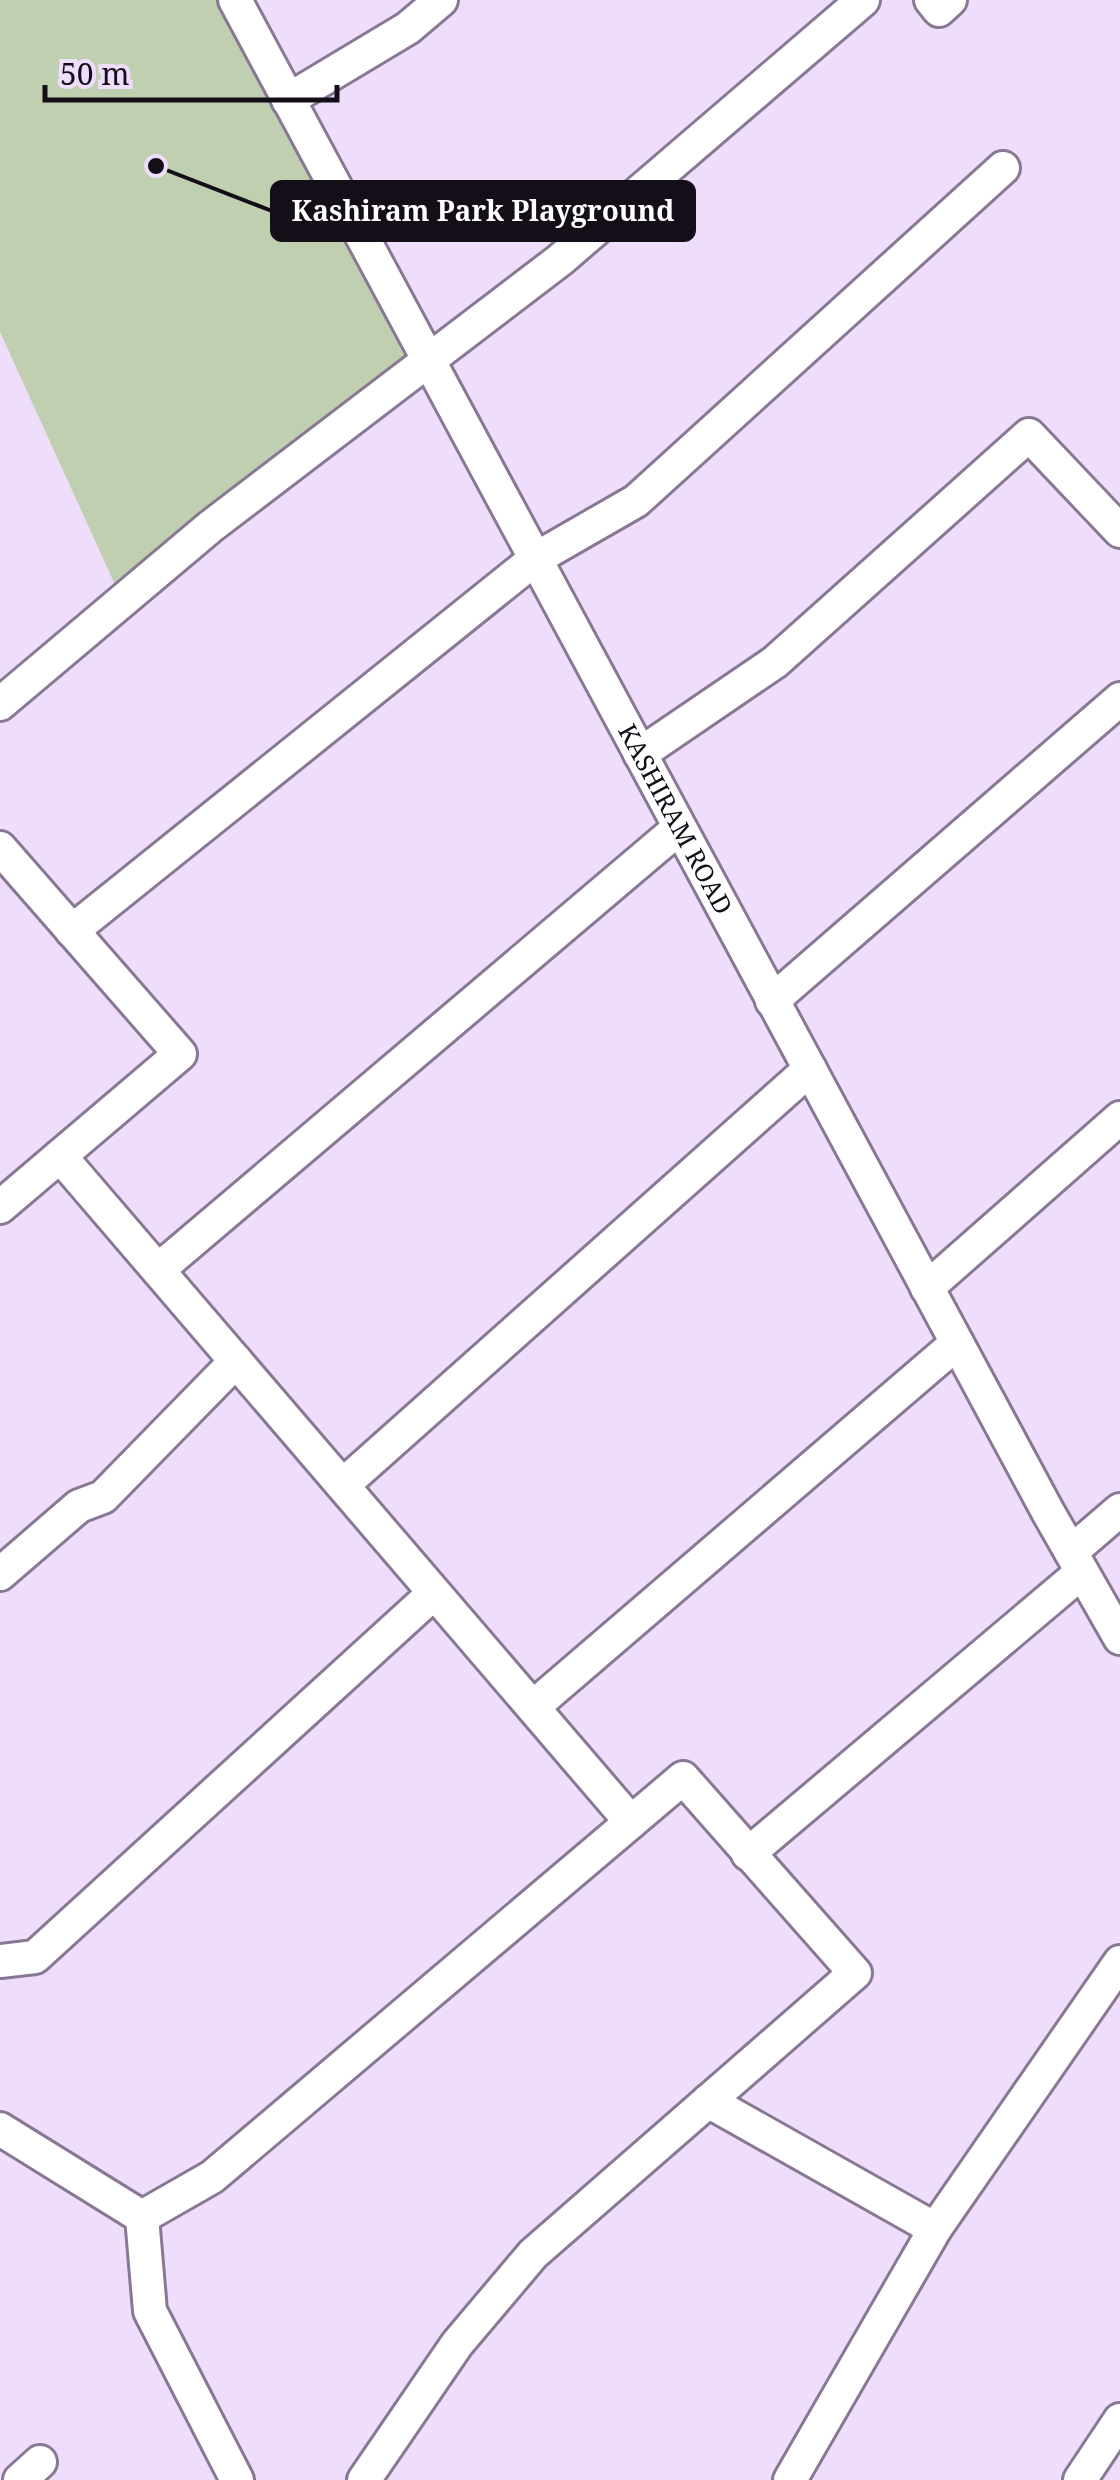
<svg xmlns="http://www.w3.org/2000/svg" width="1120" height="2480" viewBox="0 0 1120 2480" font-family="'Noto Serif',serif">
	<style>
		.green { fill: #c1cfb1 }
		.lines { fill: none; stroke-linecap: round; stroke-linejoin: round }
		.street-casing { stroke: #887893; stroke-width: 38 }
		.street { stroke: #fff; stroke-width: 32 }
		.labels { text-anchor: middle; stroke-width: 9; stroke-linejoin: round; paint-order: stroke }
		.street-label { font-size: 25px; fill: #140e18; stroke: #efdefb }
		.leader { fill: none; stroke: #140e18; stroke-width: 4 }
		.callout-dot { fill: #140e18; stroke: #efdefb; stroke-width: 4 }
		.callout { fill: #140e18; stroke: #140e18; stroke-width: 4 }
		.callout-label { font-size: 28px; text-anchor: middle; font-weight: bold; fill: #fff }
	</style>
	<rect width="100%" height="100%" fill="#efdefb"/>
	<path class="green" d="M0 0H226L408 354 116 587 0 332Z"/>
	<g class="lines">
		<g class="street-casing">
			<g id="street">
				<path id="s1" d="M235 0 1048 1512 1120 1638"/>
				<path d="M931 0 939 10 950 0"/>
				<path d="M288 100 408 28 441 0"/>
				<path d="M0 704 210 527 560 260 863 0"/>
				<path d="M640 754 775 662 1029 435 1120 531"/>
				<path d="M0 848 180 1054 0 1207"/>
				<path d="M72 931 535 559 636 501 1003 168"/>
				<path d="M772 1001 1120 699"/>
				<path d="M60 1156 631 1822"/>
				<path d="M158 1270 679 828"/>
				<path d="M927 1288 1120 1118"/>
				<path d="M343 1485 810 1069"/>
				<path d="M1071 1552 1120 1510"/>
				<path d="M0 1574 79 1506 103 1497 236 1361"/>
				<path d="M533 1707 957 1343"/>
				<path d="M748 1854 1082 1572"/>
				<path d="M0 1961 35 1957 434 1593"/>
				<path d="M708 2101 935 2229"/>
				<path d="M0 2129 142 2217"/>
				<path d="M142 2217 212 2177 683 1778 855 1973 533 2254 457 2344 364 2480"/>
				<path d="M142 2217 150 2311 237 2480"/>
				<path d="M20 2480 40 2462"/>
				<path d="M790 2480 935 2229 1120 1962"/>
				<path d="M1080 2480 1120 2420"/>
			</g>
		</g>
		<use href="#street" class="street"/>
	</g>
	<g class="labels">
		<g class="street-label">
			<text dy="9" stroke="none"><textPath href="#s1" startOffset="930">KASHIRAM ROAD</textPath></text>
		</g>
	</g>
	<path class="leader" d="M156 166L272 211"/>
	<circle class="callout-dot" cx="156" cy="166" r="10"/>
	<rect class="callout" x="272" y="182" width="422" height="58" rx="10"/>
	<g class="callout-label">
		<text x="483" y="221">Kashiram Park Playground</text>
	</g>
	<path d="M45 85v15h292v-15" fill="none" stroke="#140e18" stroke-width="5"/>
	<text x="60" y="85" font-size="30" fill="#140e18" stroke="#efdefb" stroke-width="8" paint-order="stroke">50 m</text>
</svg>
